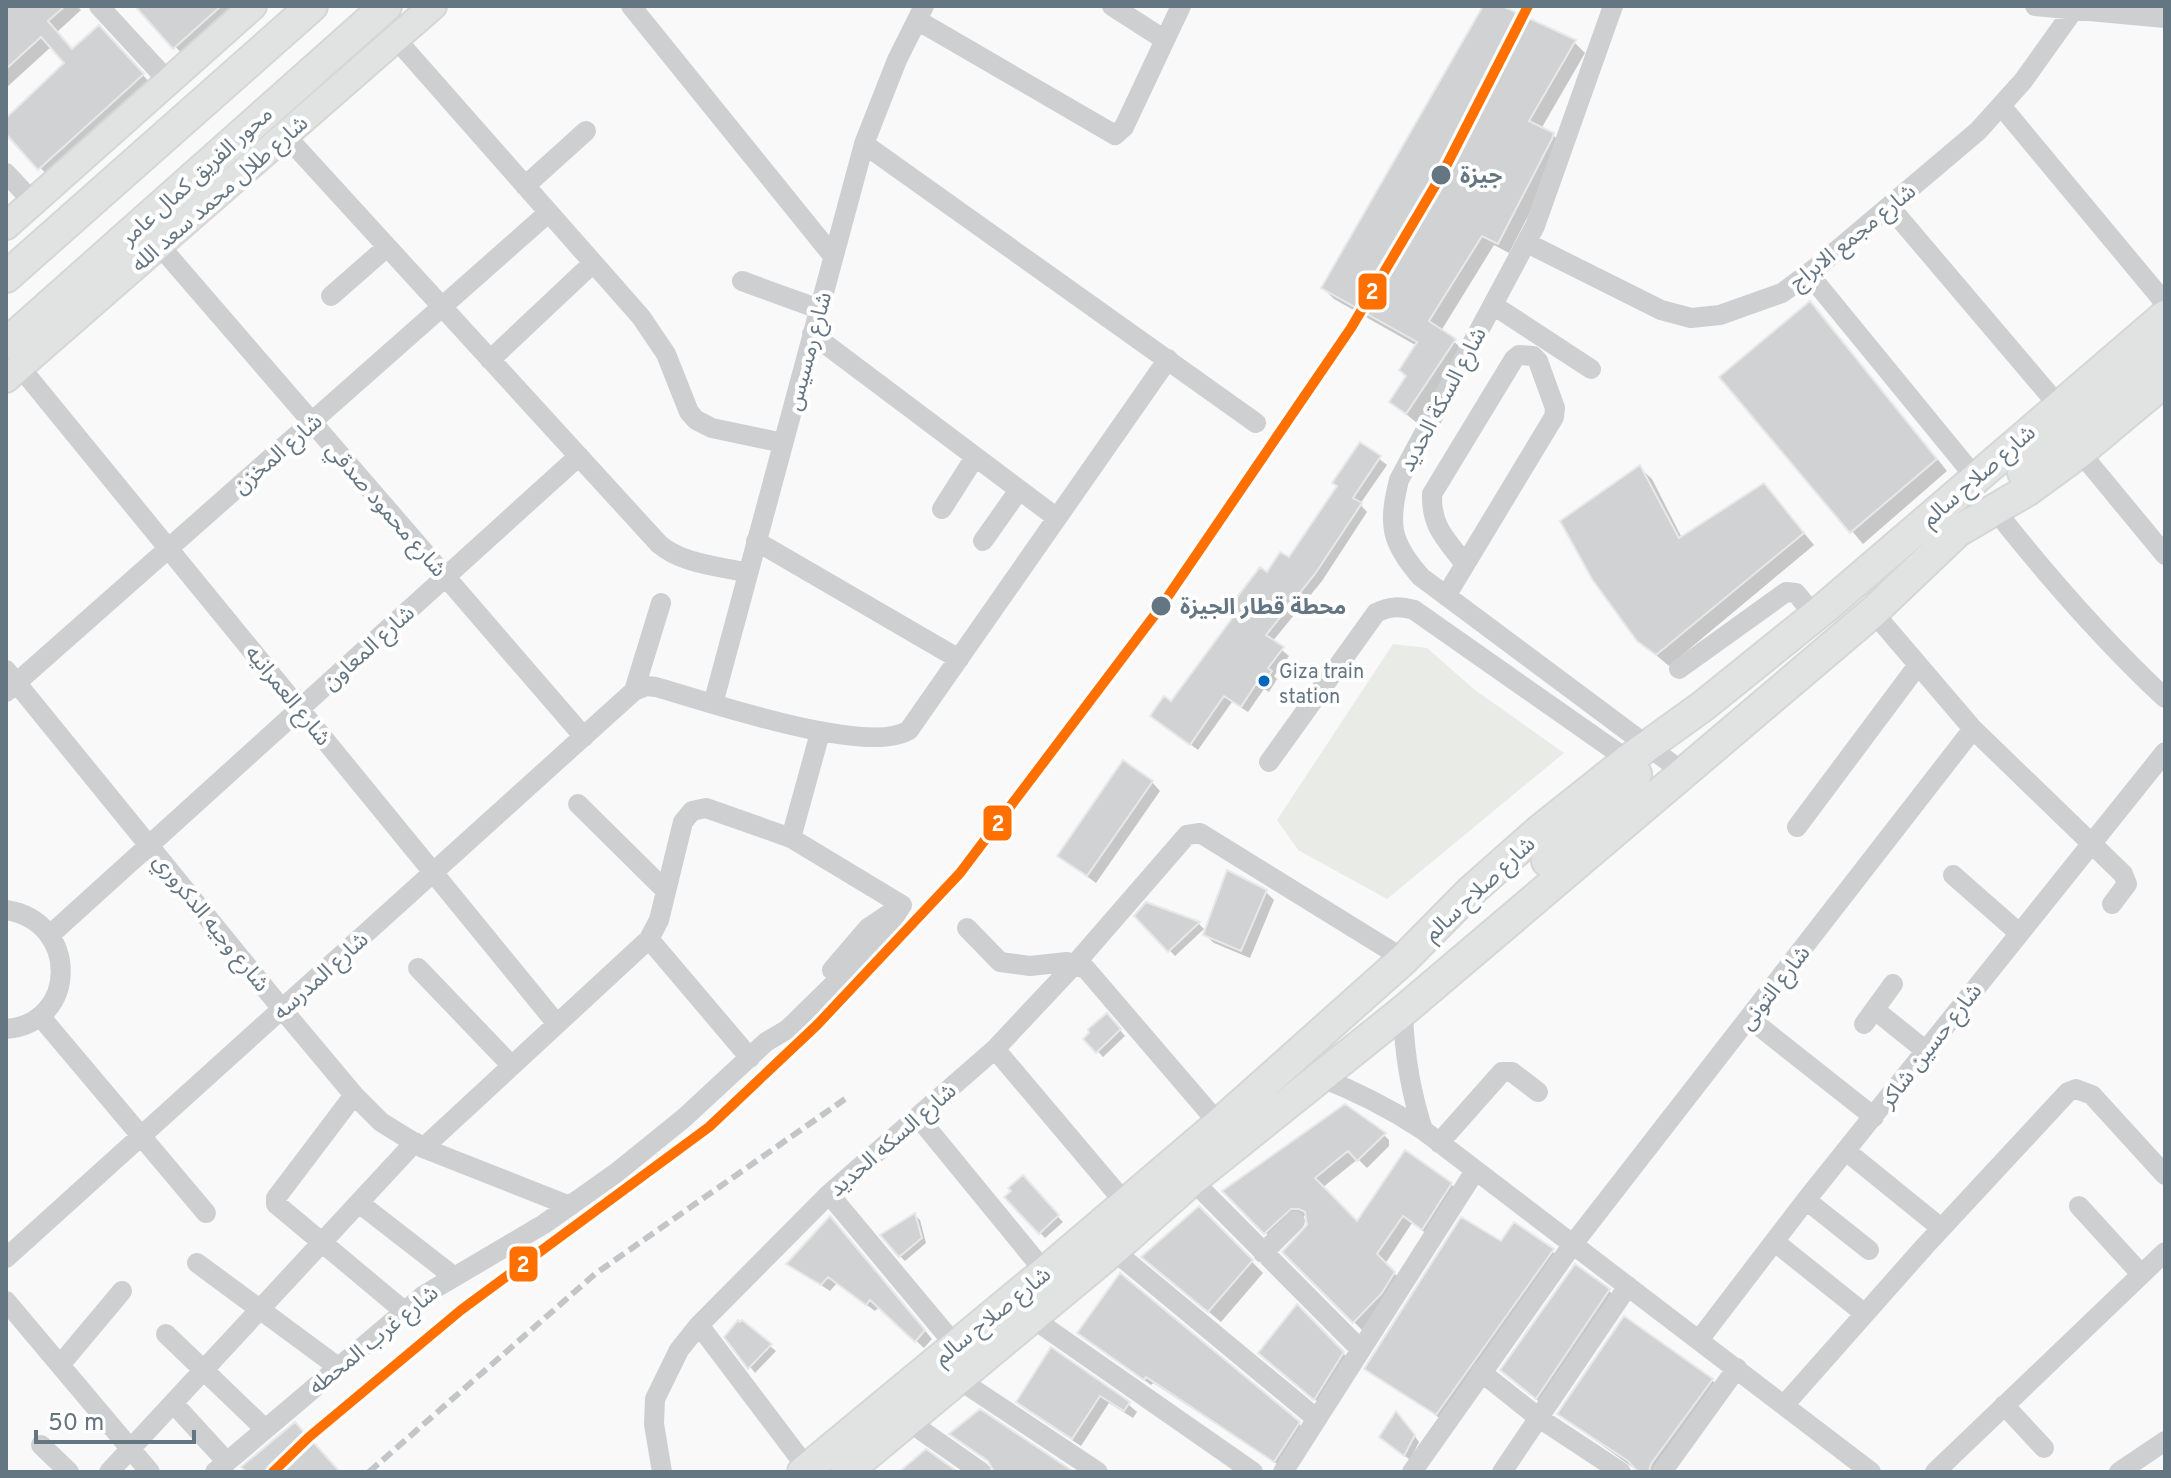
<svg xmlns="http://www.w3.org/2000/svg" width="2171" height="1478" viewBox="0 0 2171 1478" font-family="Overpass,'Noto Sans Arabic',sans-serif">
	<style>
		.green { fill: #e8ebe6 }
		.shadow { fill: #0003 }
		.building { fill: #d0d2d3; stroke: #e8e8e8; stroke-width: 2 }
		.lines { fill: none; stroke-linecap: round; stroke-linejoin: round }
		.major-casing { stroke: #d5d6d7; stroke-width: 30 }
		.highway-casing { stroke: #d5d6d6; stroke-width: 34 }
		.minor { stroke: #cecfd0; stroke-width: 20 }
		.major { stroke: #e1e2e2; stroke-width: 26 }
		.highway { stroke: #e1e2e2; stroke-width: 30 }
		.rail { stroke: #c3c5c6; stroke-width: 6; stroke-dasharray: 12 6; stroke-linecap: butt }
		.metro-1-casing { stroke: #fff; stroke-width: 16 }
		.metro-1 { stroke: #ff7000; stroke-width: 10 }
		.stop-dot { fill: #657683; stroke: #fff; stroke-width: 3 }
		.bus-dot { fill: #0065bd; stroke: #fff; stroke-width: 3 }
		.labels { text-anchor: middle; stroke-width: 8; stroke-linejoin: round; paint-order: stroke }
		.bus-label { font-size: 20px; fill: #657683; stroke: #fff; text-anchor: start }
		.street-label { font-size: 22px; fill: #657683; stroke: #fff }
		.stop-label { font-size: 22px; font-weight: bold; fill: #657683; stroke: #fff; text-anchor: start }
		.line-badge { stroke: #fff; stroke-width: 3 }
		.badge-label { font-size: 22px; text-anchor: middle; font-weight: bold; fill: #fff }
	</style>
	<rect width="100%" height="100%" fill="#f9f9f9"/>
	<path class="green" d="M1393 644 1427 648 1475 690 1564 753 1387 899 1298 850 1277 820Z"/>
	<path class="shadow" d="M6 6H77L81 10 57 32 73 51 109 38 153 86 50 178 6 131V120L67 63 52 46 6 88Z
		M138 6H241L183 55Z
		M1486 6H1498L1574 42 1585 53 1541 129 1553 135 1564 146 1509 253 1494 245 1441 331 1465 351 1417 423 1391 402 1408 377 1417 346 1334 299 1323 288Z
		M1821 315 1947 471 1863 544 1722 378Z
		M1360 444 1387 465 1360 504 1367 512 1322 581 1272 642 1289 656 1274 676 1277 679 1269 692 1264 689 1248 712 1232 702 1198 750 1153 716 1172 704 1268 575 1290 560 1339 487Z
		M1640 468 1652 479 1682 538 1764 485 1814 545 1669 666 1638 640Z
		M1152 782 1160 791 1096 883 1060 856Z
		M1266 892 1274 900 1250 958 1214 943 1205 935Z
		M1147 904 1199 924 1204 929 1175 956 1137 916Z
		M1112 1021 1125 1036 1103 1057 1086 1039Z
		M1380 1131 1389 1140V1146L1367 1168 1358 1159 1322 1188 1357 1224 1451 1184 1459 1193 1431 1237 1412 1223 1385 1264 1403 1282 1362 1330 1285 1252 1309 1226 1308 1216H1300L1274 1241 1225 1192Z
		M1022 1178 1063 1222 1045 1238 1007 1197Z
		M1199 1208 1263 1273 1221 1322 1156 1268Z
		M915 1215 920 1220 926 1243 905 1261 900 1256Z
		M838 1226 932 1339 924 1348 879 1307 875 1311 837 1283 830 1291 789 1264Z
		M1502 1244 1552 1251 1559 1258 1444 1421 1367 1369Z
		M1609 1291 1617 1299 1545 1406 1511 1379Z
		M1297 1307 1352 1362 1323 1406 1269 1362Z
		M742 1323 776 1351 755 1373 727 1337Z
		M1079 1333 1298 1423 1305 1430 1282 1467 1153 1383 1151 1385Z
		M1052 1350 1128 1404 1137 1412 1133 1418 1109 1403 1081 1446 1027 1410 1018 1401Z
		M1712 1380 1720 1388 1659 1472H1639L1559 1414Z
		M1401 1418 1419 1442 1410 1460 1387 1442Z"/>
	<path class="building" d="M6 6H65L48 21 72 49 99 25 144 74 38 170 6 134V118L64 63 41 37 6 69Z
		M135 6H221L173 49Z
		M1483 6H1502L1576 40 1529 121 1554 133 1552 139 1498 244 1482 236 1429 321 1456 339 1406 414 1389 402 1406 376 1399 370 1417 342 1321 288Z
		M1810 301 1937 459 1850 533 1719 377Z
		M1360 442 1381 456 1353 498 1362 503 1315 574 1266 635 1284 647 1268 668 1272 671 1261 687 1256 684 1241 707 1224 696 1190 745 1150 716 1164 696 1171 701 1236 613 1229 608 1260 567 1267 572 1280 552 1289 557 1337 486 1332 483Z
		M1640 465 1679 538 1764 483 1804 533 1656 655 1637 641 1592 579 1560 521Z
		M1123 760 1153 781 1087 876 1057 856Z
		M1227 870 1267 890 1241 951 1203 935Z
		M1146 902 1200 922 1168 952 1134 916Z
		M1107 1013 1121 1029 1096 1053 1083 1039 1089 1033 1088 1029Z
		M1345 1104 1386 1133 1357 1161 1348 1151 1315 1178 1357 1221 1405 1150 1452 1183 1422 1230 1403 1216 1377 1254 1395 1272 1382 1293 1353 1323 1282 1252 1307 1225 1305 1212 1299 1209H1291L1264 1234 1222 1191Z
		M1023 1175 1059 1215 1039 1234 1004 1197 1011 1191 1008 1188Z
		M1199 1206 1253 1260 1208 1312 1141 1257Z
		M915 1213 922 1238 899 1257 880 1235Z
		M830 1216 925 1330 915 1342 870 1300 866 1305 828 1277 821 1285 786 1264Z
		M1461 1217 1501 1241 1514 1222 1554 1249 1436 1415 1364 1369Z
		M1575 1264 1610 1289 1536 1399 1500 1370Z
		M1120 1273 1300 1422 1274 1462 1146 1377 1144 1380 1077 1333Z
		M1297 1304 1344 1352 1314 1400 1258 1353Z
		M1624 1316 1713 1379 1651 1464 1649 1472H1638L1628 1461 1557 1414Z
		M738 1320 740 1322 742 1320 772 1344 748 1369 724 1337Z
		M1051 1347 1130 1402 1124 1411 1100 1396 1072 1439 1016 1402Z
		M980 1409 1074 1472H994L988 1461 949 1434Z
		M1396 1411 1415 1435 1404 1456 1379 1437Z
		M295 1422 340 1472H246L241 1467Z
		M926 1449 958 1472H899Z"/>
	<g class="lines">
		<g class="major-casing">
			<path id="major" d="M6 226 253 6
				M6 379 433 6"/>
		</g>
		<g class="highway-casing">
			<path id="highway" d="M6 277 312 6
				M6 344 386 6
				M2023 472 2165 352
				M1547 861 1629 789 1636 774 1628 760
				M803 1472 1045 1272 1219 1124 1404 959 1470 892 1540 830 1628 760 1703 706 1827 606 2165 316
				M846 1472 1113 1250 1192 1180 1403 1011 1873 612 1958 531 2028 490 2080 452 2165 381"/>
		</g>
		<path class="minor" d="M99 6 169 82
			M631 6 833 256
			M1112 6 1165 40
			M1613 6 1535 226 1399 480C1388 524 1390 542 1421 577L1684 773
			M2035 6 2165 18
			M917 20 1115 135 1124 127 1181 6
			M396 39 641 317 666 354 689 412 696 420 712 428 783 443
			M2002 107 2165 303
			M285 135 659 544C682 564 719 566 748 573
			M864 144 1256 423
			M6 173 33 202
			M525 186 586 131
			M1889 206 2058 405
			M1527 243 1661 310 1691 318 1720 315 1782 293 1822 263 1978 131 2023 81 2073 11
			M159 245 584 737
			M1808 273 1975 477
			M742 281 819 309
			M331 296 387 247
			M1493 305 1591 369
			M812 334 1057 518
			M490 360 593 263
			M20 367 557 1024
			M2080 452 2165 555
			M942 509 975 457
			M1995 510C2048 577 2103 640 2165 698
			M756 541 959 659
			M983 541 1019 490
			M1446 596 1554 417 1555 408 1538 361 1533 356 1519 355 1514 359 1432 494C1431 527 1446 539 1465 564
			M1873 612 1973 729 2123 874 2127 884 2112 904
			M1679 669 1786 592 1796 593 1815 616
			M6 670 282 1009 354 1095 381 1122 423 1148 570 1206
			M634 691 661 603
			M6 692 548 213
			M713 704 864 144 897 60 924 6
			M1269 762 1376 613C1390 606 1399 606 1414 610L1628 760
			M578 804 666 891
			M1797 827 1918 665
			M791 838 820 733
			M1953 875 2019 933
			M6 910C79 921 79 1023 6 1029
			M967 928 1000 962 1030 966 1067 962 1086 969 1219 1124
			M50 935 579 456
			M649 939 750 1058
			M418 968 512 1066
			M832 970 868 928 899 907
			M1875 1010 1926 1051
			M1403 1011C1404 1053 1410 1090 1423 1130
			M40 1016 206 1213
			M1750 1019 1874 1117
			M1864 1024 1893 984
			M995 1049 1126 1204
			M1319 1077C1356 1091 1389 1108 1423 1130L1871 1472
			M354 1095 276 1198V1204L404 1311
			M918 1117 1045 1272
			M1439 1143 1502 1072H1512L1538 1092
			M423 1148 649 939 659 920 683 822 692 811 706 808 791 838 902 905
			M1846 1151 1941 1228
			M1192 1180 1361 1350
			M829 1194 955 1345
			M1806 1200 1869 1250
			M359 1203 453 1276
			M2079 1206 2141 1274
			M1775 1242 1865 1314
			M1113 1250 1317 1419
			M1263 1253 1295 1221
			M6 1258 634 691 647 686 656 687C705 701 869 757 909 730L1168 359
			M197 1263 338 1367
			M6 1301 150 1472
			M1032 1318 1253 1472
			M699 1325 807 1468
			M166 1334 265 1429
			M1699 1340 1806 1200 2165 752
			M60 1365 122 1291
			M1481 1372 1539 1418 1621 1472
			M958 1379 1098 1472
			M173 1403 227 1462
			M1785 1404 1925 1246 2068 1092 2076 1089 2092 1095 2165 1175
			M2004 1405 2044 1448
			M908 1421 981 1472
			M41 1445 69 1472
			M109 1472 415 1142
			M215 1472 424 1295 544 1224 616 1173 684 1118 766 1042 788 1029 881 938 902 905
			M662 1472 654 1424 655 1399 679 1350 699 1325 829 1194 995 1049 1075 964 1187 835 1200 833 1404 959
			M1283 1472 1475 1171
			M1412 1472 1573 1244 1973 729
			M1502 1472 1628 1286
			M1662 1472 1737 1368
			M1935 1472 2165 1252
			M2119 1472 2165 1441"/>
		<use href="#major" class="major"/>
		<use href="#highway" class="highway"/>
		<path class="rail" d="M369 1472 595 1274 845 1099"/>
		<g class="metro-1-casing">
			<path id="metro-1" d="M273 1472 309 1437 461 1310 709 1127 817 1025 960 873 1160 608 1351 328 1442 174 1528 6"/>
		</g>
		<use href="#metro-1" class="metro-1"/>
	</g>
	<g class="stop-dot">
		<circle cx="1441" cy="175" r="11"/>
		<circle cx="1161" cy="606" r="11"/>
	</g>
	<circle class="bus-dot" cx="1264" cy="681" r="7"/>
	<g class="labels">
		<g class="bus-label">
			<text x="1279" y="678">Giza train<tspan x="1279" dy="25">station</tspan></text>
		</g>
		<g class="street-label">
			<text transform="translate(196 175) rotate(-42)" y="8">محور الفريق كمال عامر</text>
			<text transform="translate(219 193) rotate(-41)" y="8">شارع طلال محمد سعد الله</text>
			<text transform="translate(1852 236) rotate(-39)" y="8">شارع مجمع الابراج</text>
			<text transform="translate(808 351) rotate(-75)" y="8">شارع رمسيس</text>
			<text transform="translate(1442 399) rotate(-62)" y="8">شارع السكة الحديد</text>
			<text transform="translate(277 453) rotate(-41)" y="8">شارع المخزن</text>
			<text transform="translate(1978 475) rotate(-41)" y="8">شارع صلاح سالم</text>
			<text transform="translate(387 509) rotate(49)" y="8">شارع محمود صدقي</text>
			<text transform="translate(368 647) rotate(-42)" y="8">شارع المعاون</text>
			<text transform="translate(289 695) rotate(51)" y="8">شارع العمرانيه</text>
			<text transform="translate(1479 888) rotate(-43)" y="8">شارع صلاح سالم</text>
			<text transform="translate(212 922) rotate(51)" y="8">شارع وجيه الدكروري</text>
			<text transform="translate(320 975) rotate(-42)" y="8">شارع المدرسه</text>
			<text transform="translate(1774 987) rotate(-52)" y="8">شارع التونى</text>
			<text transform="translate(1930 1045) rotate(-52)" y="8">شارع حسين شاكر</text>
			<text transform="translate(892 1139) rotate(-41)" y="8">شارع السكه الحديد</text>
			<text transform="translate(992 1315) rotate(-39)" y="8">شارع صلاح سالم</text>
			<text transform="translate(373 1339) rotate(-39)" y="8">شارع غرب المحطه</text>
		</g>
		<g class="stop-label">
			<text x="1460" y="183">جيزة</text>
			<text x="1180" y="614">محطة قطار الجيزة</text>
		</g>
	</g>
	<g class="line-badge">
		<rect x="1357" y="272" width="31" height="39" rx="8" fill="#ff7000"/>
		<rect x="982" y="804" width="31" height="38" rx="8" fill="#ff7000"/>
		<rect x="508" y="1245" width="31" height="38" rx="8" fill="#ff7000"/>
	</g>
	<g class="badge-label">
		<text x="1372" y="299">2</text>
		<text x="998" y="831">2</text>
		<text x="523" y="1272">2</text>
	</g>
	<rect width="2171" height="1478" fill="none" stroke="#657683" stroke-width="16"/>
	<path d="M36 1430v12h158v-12" fill="none" stroke="#657683" stroke-width="4"/>
	<text x="48" y="1430" font-size="24" fill="#657683" stroke="#ffffff" stroke-width="6" paint-order="stroke">50 m</text>
</svg>
